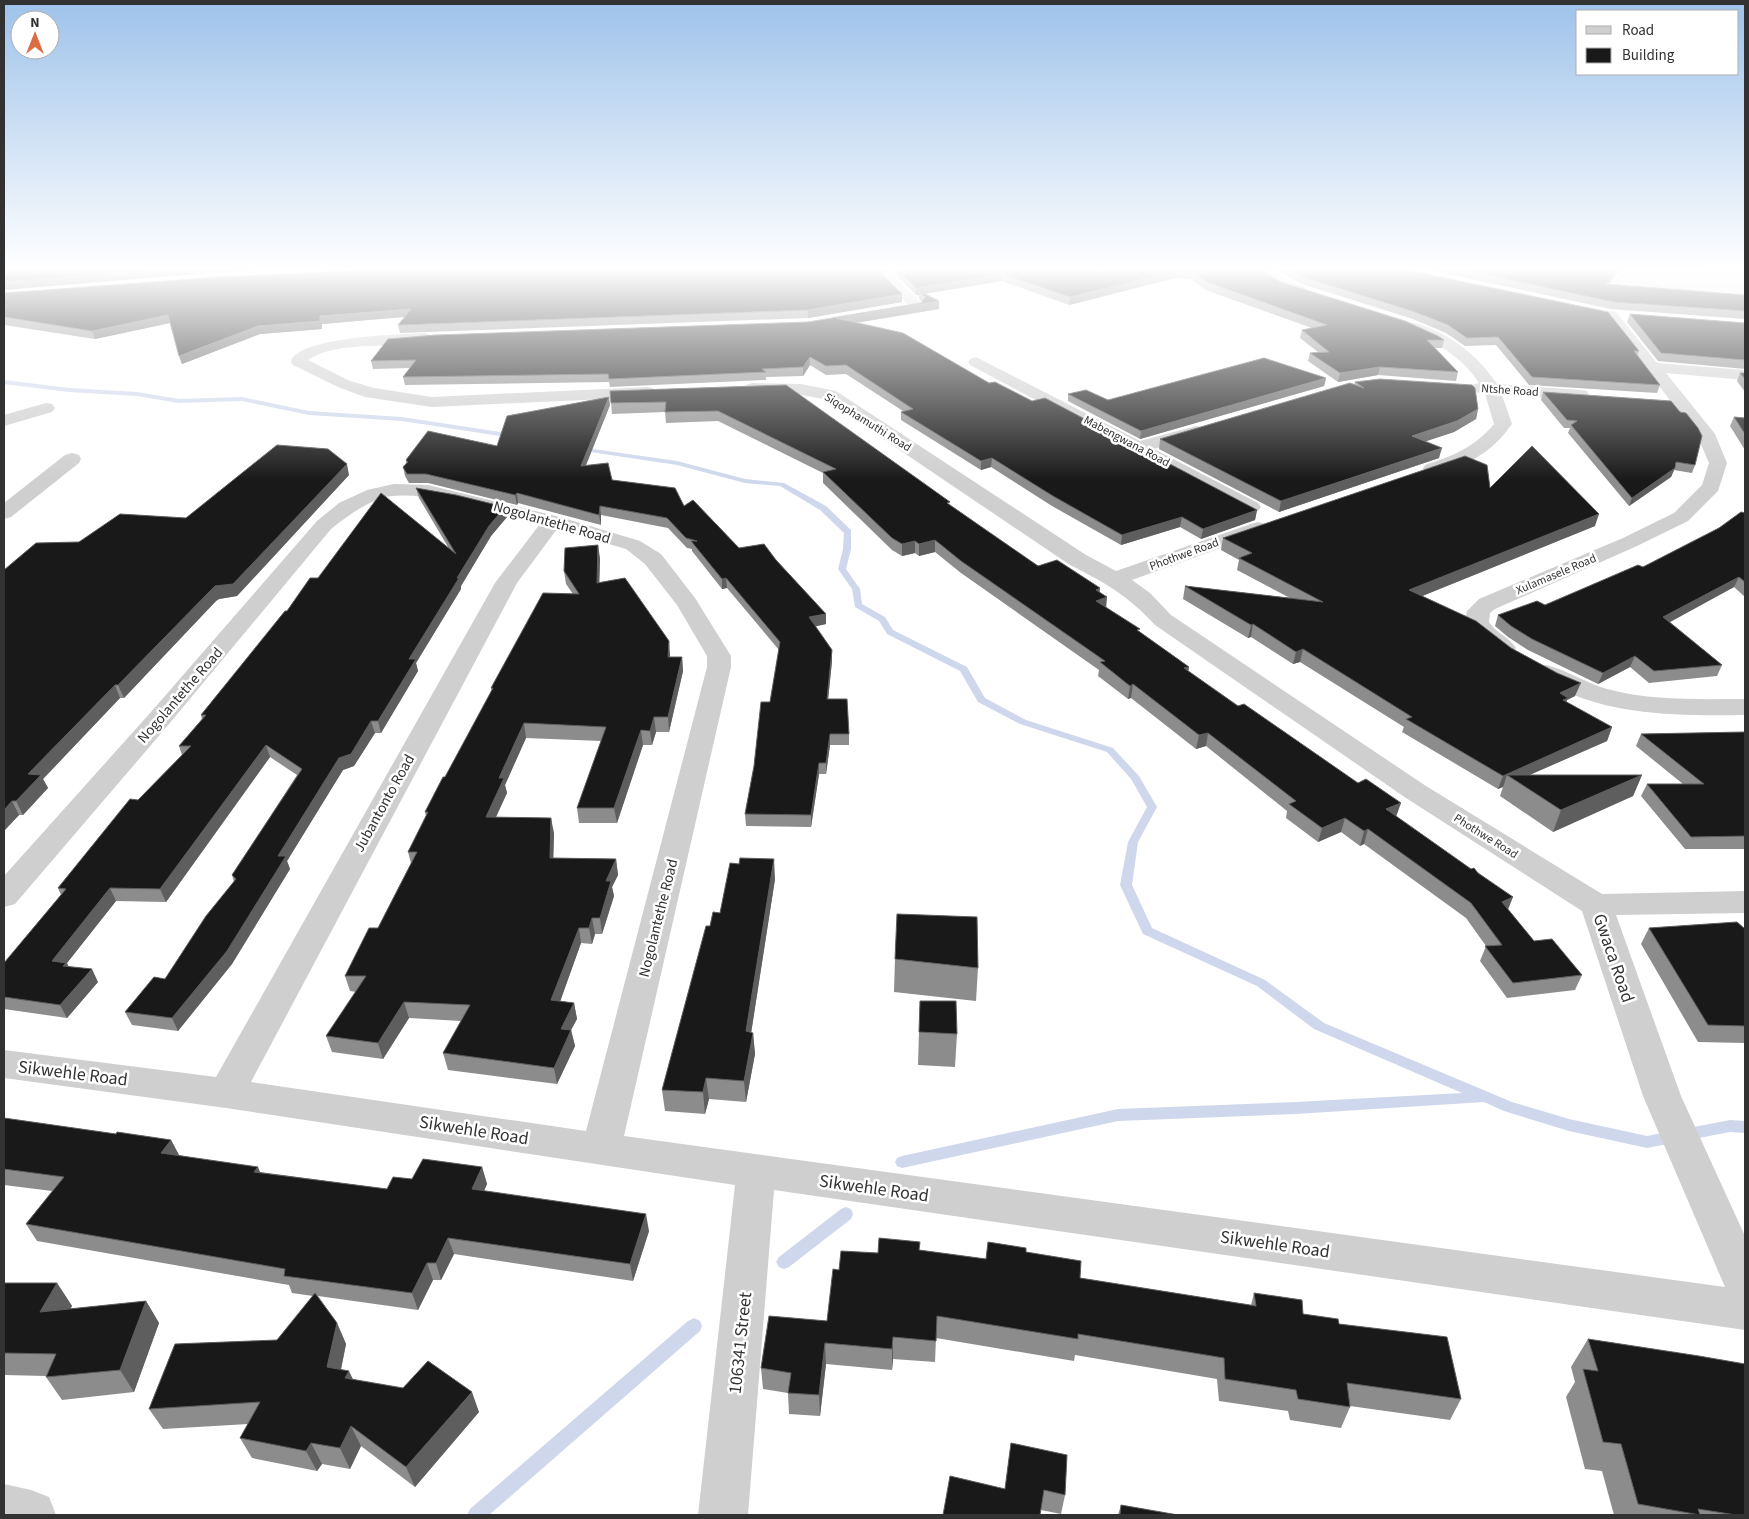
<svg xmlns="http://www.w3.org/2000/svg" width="1749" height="1519" viewBox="0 0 1749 1519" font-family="'Source Sans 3',sans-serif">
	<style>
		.green { fill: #e1ebdf }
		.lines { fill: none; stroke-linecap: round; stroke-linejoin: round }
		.stream { fill: #cfd7ec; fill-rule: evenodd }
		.street { fill: #cfcfcf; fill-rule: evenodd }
		.wall { fill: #8c8c8c }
		.shaded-wall { fill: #5e5e5e }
		.building { fill: #191919; stroke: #5e5e5e }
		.labels { text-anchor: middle; stroke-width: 5; stroke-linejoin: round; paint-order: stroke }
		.far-street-label { font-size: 12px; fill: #323232; stroke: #fff }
		.street-label { font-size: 15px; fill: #323232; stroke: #fff }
		.near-street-label { font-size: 18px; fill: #323232; stroke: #fff }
	</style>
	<rect width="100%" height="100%" fill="#fff"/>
	<path class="green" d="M1631 267 1745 268V297L1649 290 1609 283Z"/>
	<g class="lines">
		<path class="stream" d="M1598 277 1710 291 1712 292 1710 293 1596 279Z
			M4 380 69 388 137 392 179 399 242 397 309 411 402 417 513 434 516 436 513 438 402 421 309 415 242 401 179 403 137 396 69 392 4 384Z
			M579 447 677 461 745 479 784 483 826 506 851 530V549L846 569 860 589 862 604 885 617 893 630 967 667 985 698 1026 720 1113 748 1139 776 1157 807 1138 842 1132 885 1152 928 1265 980 1324 1023 1512 1102 1569 1119 1647 1136 1730 1120 1745 1121V1133L1730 1132 1647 1148 1569 1131 1504 1111 1484 1102 1296 1114 1118 1121 902 1168 897 1166 895 1162 897 1158 902 1156 1118 1109 1296 1102 1462 1093 1314 1029 1257 986 1143 934 1120 885 1128 842 1147 807 1131 779 1107 752 1020 724 978 702 960 671 887 634 879 621 855 607 852 589 838 569 843 549 844 533 820 510 780 486 745 483 677 465 577 450 576 449Z
			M846 1207 851 1209 853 1214 851 1219 789 1267 784 1269 779 1267 776 1262 779 1257 841 1209Z
			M694 1318 700 1321 702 1326 700 1331 489 1515H467L470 1509 688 1321Z"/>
		<path class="street" d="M883 267H896L894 270 895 277 923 305 918 311 881 317 876 316 874 313 876 310 908 305 884 281 882 270Z
			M1253 267H1267L1276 275 1305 287 1307 290 1300 294 1266 281Z
			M1703 267 1745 268V276L1709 271Z
			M1611 311 1616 312 1657 363 1745 370V380L1666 373 1715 434 1727 463 1718 491 1688 521 1637 546 1495 609 1490 613 1489 622C1496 633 1509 637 1516 648L1513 653C1490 659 1476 638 1465 622L1467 611 1479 599 1623 538 1674 513 1702 485 1709 463 1697 435 1604 315 1606 312Z
			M1410 322C1446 330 1477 354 1497 384L1581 390 1587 391 1589 395 1587 399 1581 400 1502 395 1512 424C1495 448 1476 461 1448 470 1440 473 1434 475 1425 473L1423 469 1425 465C1453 456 1475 447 1494 424L1485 394 1471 391 1469 388 1471 385 1479 383C1462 356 1434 341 1405 329L1403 326 1405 323Z
			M425 333 430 335 433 338 430 341C395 350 339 339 308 360L350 381 374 388 432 397 647 387 653 388 655 392 653 396 647 397 432 407 365 397 338 387 293 365 291 362C295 337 403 334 425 333Z
			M976 357 1140 441 1196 426 1202 427 1205 431 1202 435 1154 449 1258 503 1261 507 1258 511 1251 513 1244 511 970 365 968 362 970 359Z
			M752 383 801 384 836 391 1086 555 1116 571 1251 524 1258 522 1265 524 1268 528 1265 532 1132 580 1150 593 1171 615 1426 786 1602 894 1745 891V913L1616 915 1681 1096 1745 1236V1330L774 1190 748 1515H698L735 1185 226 1108 4 1078V1050L216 1077 495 583 540 524C501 514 416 486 379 499 361 506 346 517 331 529L169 724 15 904 4 907V876L151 712 317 521 339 503 367 490 394 484 428 485 560 517 640 541 661 554 695 598 731 656V667L624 1136 1725 1287 1643 1096 1582 911 1406 798 1155 625C1127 595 1106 583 1070 565L824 399 791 393 746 391 744 388 746 385ZM557 529 626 549 645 564 677 605 707 656V667L586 1131 251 1082 517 583Z
			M46 403 52 404 55 408 52 412 4 426V415Z
			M72 453 79 455 81 459 79 463 11 517 4 519V503L65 455Z
			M1546 665C1567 670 1586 683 1607 689 1652 701 1699 699 1745 699V715C1682 716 1613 716 1556 687 1547 683 1539 680 1534 672L1537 667Z
			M4 1484 31 1490 49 1497 56 1515H4Z"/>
	</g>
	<path class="wall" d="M897 267 1104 272 1110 268 1106 267H1260L1266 273 1281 282 1444 340 1442 348H1435L1458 372 1456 381 1378 375 1338 382 1308 361 1310 353 1318 352 1300 338 1302 330 1312 328 1206 290 1190 279 1175 278 1069 305 1002 281 925 294 939 309 856 323 989 383 1032 401 1257 510 1255 520 1201 539 1180 527 1121 545 1052 506 991 467 981 470 901 420V412L903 411 846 374 826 375 810 365 803 376 766 377V380L610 387 609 382 405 385 403 377 410 368 373 369 371 361 808 322 921 303 922 302 919 299V295H916L897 276Z
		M1271 267H1393L1639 351 1637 356 1660 385 1657 393 1529 385 1496 345 1465 346 1446 333 1413 319 1302 284Z
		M1415 267H1622L1609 284 1745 295V320V319L1611 309Z
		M883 275 902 294V302L808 318 400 333 398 325 405 317 322 324V329L260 334 182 364 170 323 95 339 4 325V293Z
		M1630 314 1745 323V369L1658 361 1627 322Z
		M1740 373H1745V392L1737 381Z
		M1326 378 1324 386 1140 439 1068 401V394L1108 400Z
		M1355 382 1478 409 1476 419 1454 432 1425 441 1439 458 1279 512 1159 449 1160 439 1354 385Z
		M786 385 950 505 1038 566 1100 592 1106 607 1140 632 1189 667 1188 672 1396 817 1508 910 1534 941 1582 975 1575 990 1507 998 1480 961 1486 946 1466 918 1364 844 1360 846 1341 832 1318 842 1286 818 1287 811 1206 746 1196 749 1131 698 1128 699 1098 676 1099 670 961 573 935 552 919 556 915 553 902 556 892 550 823 483V473L718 421 666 423 665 412 612 414 610 391Z
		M1543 392 1695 465 1692 473 1674 470 1671 477 1629 506 1568 433 1570 428H1564L1541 400Z
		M610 405 586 465 612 480 684 506 739 548 776 560 826 624 815 626 832 650V661L828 699 849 734V745H830L826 774H819L811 827 746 826 745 814 770 702 779 650 727 588 722 589 692 551V549L687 548 668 528 601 515V525L518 503 517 505 428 483H409L405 476 403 467 406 463V460L497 446Z
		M1734 417 1745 418V450L1730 426Z
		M349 475 237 596 219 599 216 601 124 698H120L43 779 48 788 23 815H19L4 831V570L79 542 186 518Z
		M416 488 507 517 491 536 461 586V589L416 663 418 671 381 733H375L354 766 343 770 287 861 290 869 232 964 178 1031 132 1025 125 1012 165 979 234 882 232 875 297 775 270 757 166 902 116 901 67 963 68 967 98 982 67 1018 4 1009V963L61 895 58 888 138 800 182 755 179 746 202 719 201 715 287 611 318 578 448 547 419 498Z
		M1490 488 1595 526 1422 596 1511 648 1575 696 1567 700 1566 702 1612 727 1607 741 1529 775H1642L1633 796 1553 832 1500 796 1503 787 1498 789 1402 732 1404 727 1300 662 1293 664 1251 637 1248 638 1183 599 1185 586 1290 598 1237 570 1239 560 1221 550 1223 538Z
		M1745 513V597L1734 587 1670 622 1722 665 1717 676 1649 683 1630 667 1598 684 1528 650 1508 637 1495 626 1498 615 1545 605 1643 567 1719 528Z
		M600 558 599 583 670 654V657H682L683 671 669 732H656L652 745H643L617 823H579L577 808 601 741 526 738 505 785 507 793 496 817 554 833 553 858 616 859 618 875 612 887 614 896 602 934H595L592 944 581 943 560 1001 574 1003 577 1019 571 1030 575 1046 557 1084 448 1070 443 1053 461 1021 409 1018 383 1059 332 1052 326 1036 356 992 350 991 345 976 378 928 411 863 408 852 426 816 425 812 445 777 492 691 491 688 573 594 566 584 564 571Z
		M1745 732V849H1685L1641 796 1647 784H1683L1636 746 1641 734Z
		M775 879 751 1033H753L755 1054 746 1102 709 1099 705 1114 665 1111 662 1090 710 926 720 913Z
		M1649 928 1745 929V1043L1698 1042 1641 944Z
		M895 959 978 968 976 1001 894 992Z
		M919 1032 957 1034 955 1067 918 1065Z
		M4 1118 116 1134 171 1140 179 1155 260 1172 387 1189 412 1179 482 1167 487 1184 484 1191 649 1231 633 1281 454 1254 441 1280H433L418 1310 318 1296 337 1323 346 1344 341 1370 353 1379 479 1412 415 1487 361 1446 350 1469 322 1464 317 1471 252 1458 240 1438 248 1424 163 1429 149 1409 277 1340 313 1296 292 1293 289 1285 37 1241 26 1224 52 1191 4 1185Z
		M919 1250 986 1259 1026 1252 1080 1278 1251 1305 1254 1293 1303 1314 1339 1324 1461 1399 1450 1420 1350 1406V1407L1341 1428 1290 1420 1288 1411 1219 1401 1217 1379 1075 1355 1074 1361 936 1338 935 1362 893 1359 892 1370 826 1364 820 1416 789 1414 788 1393 763 1389 761 1368 827 1321 839 1270 878 1253Z
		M4 1283H57L72 1306 70 1309 146 1301 159 1323 134 1392 62 1400 46 1377V1376L4 1375Z
		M1588 1339 1745 1515H1614L1602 1471 1585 1469 1566 1397 1575 1382 1571 1367Z
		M1011 1443 1065 1495 1061 1514 1041 1510 1005 1489Z
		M1121 1505 1178 1515H1118Z"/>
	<path class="shaded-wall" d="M188 267H312L221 272 4 290V282Z
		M1619 267H1622L1604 291 1606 284Z
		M1176 271 1175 278 1069 305 1070 297Z
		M1002 274V281L922 294 919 291V295H916V288Z
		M902 294V302L808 318V310Z
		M939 301V309L836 326V318Z
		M411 309 412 316 322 324V329L260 334 182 364 179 356 258 326 320 316Z
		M168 315 170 323 95 339 92 331Z
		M810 357V365L803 376V367Z
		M1380 367 1378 375 1338 382 1340 373Z
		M1326 378 1324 386 1140 439 1141 431Z
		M609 397 610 405 582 475 581 466Z
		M1478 409 1476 419 1454 432 1409 447 1412 436Z
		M1442 448 1439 458 1279 512 1281 501Z
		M992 458 991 467 981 470V461Z
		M347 464 349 475 237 596 219 599 216 601 124 698 118 685 212 589Z
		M1675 468 1671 477 1629 506 1632 498Z
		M517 493 518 503 517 505 515 495Z
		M600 506 601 515V525L599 515Z
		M505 507 507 517 491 536 461 586V589L416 663 418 671 381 733 378 721 409 659 457 578 489 526Z
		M1257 510 1255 520 1201 539 1203 529Z
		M1599 514 1595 526 1405 603 1409 590Z
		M1182 517 1180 527 1121 545 1122 535Z
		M935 540V552L919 556V544Z
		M915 541V553L902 556V544Z
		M598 545 600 558 599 596 597 583Z
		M1739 577 1734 587 1659 628 1663 617Z
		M726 578 727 588 722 589V579Z
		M1100 588 1099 600 1107 597 1106 610 1095 613 1096 590Z
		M826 614V624L809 628V617Z
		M1253 624 1251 637 1248 638 1251 625Z
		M669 641 670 654V671L668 657Z
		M1303 649 1300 662 1293 664 1296 652Z
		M832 650V661L827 710V699Z
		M1635 656 1630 667 1598 684 1603 673Z
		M682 657 683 671 669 732 668 717Z
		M1189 667 1187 680 1184 668Z
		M1581 683 1575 696 1567 700 1563 711 1560 693Z
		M1133 684 1131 698 1128 699 1130 686Z
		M115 685 120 698 43 779 48 788 23 815 16 801 28 774Z
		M654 717 656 732 652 745 650 731Z
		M371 721 375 733 354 766 343 770 287 861 290 869 232 964 178 1031 172 1018 278 856 339 758Z
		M524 723 526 738 505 785 507 793 489 832 486 817 499 778Z
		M1612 727 1607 741 1516 781 1507 775 1503 787 1498 789 1503 776Z
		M641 730 643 745 617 823 614 808Z
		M1208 733 1206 746 1196 749 1199 735Z
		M830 734V745L826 774V763Z
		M266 745 270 757 166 902 160 889Z
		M819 763V774L811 827V815Z
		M1642 775 1633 796 1553 832 1561 810Z
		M12 801 19 815 4 831V810Z
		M1401 803 1396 817 1386 809Z
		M551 818 554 833 553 873 550 858Z
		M1345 818 1341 832 1318 842 1322 828Z
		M1368 829 1364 844 1360 846 1364 831Z
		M616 859 618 875 612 887 614 896 602 934 600 918 606 881Z
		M774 859 775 879 748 1053 746 1031Z
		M110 888 116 901 67 963 73 976 52 961Z
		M1513 897 1507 912 1502 902Z
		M592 918 595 934 592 944 589 928Z
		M579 928 581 943 555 1016 551 1000Z
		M92 969 98 982 67 1018 60 1005Z
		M404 1002 409 1018 383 1059 378 1043Z
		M574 1003 577 1019 571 1030 575 1046 557 1084 554 1068 561 1029Z
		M753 1033 755 1054 746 1102 744 1081Z
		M706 1078 709 1099 705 1114 703 1092Z
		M171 1140 180 1157 161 1153Z
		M258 1167 265 1184 254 1172Z
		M482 1167 487 1184 477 1206 472 1189Z
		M646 1214 649 1231 633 1281 630 1264Z
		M448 1238 454 1254 441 1280 436 1263Z
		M427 1263 433 1280 418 1310 412 1293Z
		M57 1283 72 1306 56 1334 40 1312Z
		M146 1301 159 1323 134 1392 120 1370Z
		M337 1323 346 1344 337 1388 327 1367Z
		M893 1337V1359L892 1370V1349Z
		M825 1343 826 1364 820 1416 819 1395Z
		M349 1371 359 1392 345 1378Z
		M472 1392 479 1412 415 1487 406 1467Z
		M351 1426 361 1446 350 1469 340 1448Z
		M311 1443 322 1464 317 1471 306 1451Z"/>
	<path class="building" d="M4 267H188L4 282Z
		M376 267H881L883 275 902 294 808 310 398 325 411 309 320 316V321L258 326 179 356 168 315 92 331 4 317V293L219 277 345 271Z
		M897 267H1088L1104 272 1112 267H1260L1266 273 1281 282 1405 321 1438 336 1444 340H1427L1458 372 1380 367 1340 373 1310 353 1329 352 1302 330 1327 325 1207 282 1191 271H1176L1070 297 1002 274 916 288 897 269Z
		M1285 267H1393L1608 312 1639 351H1634L1660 385 1532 377 1498 337 1467 338 1448 325 1415 312 1303 277Z
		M1450 267H1619L1606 284 1745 295V311L1614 302Z
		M919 291 939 301 836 318 903 333 989 383 995 382 1032 401 1045 398 1257 510 1203 529 1182 517 1122 535 1053 496 992 458 981 461 901 412 913 409 846 365 826 366 810 357 803 367 762 369 766 372 609 379 608 374 403 377 416 360 371 361 388 339 436 335 808 322 921 303 925 297Z
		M1630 314 1745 323V360L1661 353Z
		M1264 358 1326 378 1141 431 1068 394 1086 390 1108 400Z
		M1740 373H1745V379Z
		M1380 379 1472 385 1475 388 1478 409 1457 421 1412 436 1442 448 1281 501 1160 439 1350 383 1364 388 1355 382Z
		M786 385 950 502 947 503 1038 566 1057 560 1100 588 1096 590 1107 597 1096 601 1140 629 1137 630 1189 667 1184 668 1238 706 1244 704 1358 783 1366 779 1401 803 1386 809 1471 869 1474 868 1478 873 1513 897 1502 902 1534 941 1552 939 1582 975 1513 983 1485 946 1502 945 1471 903 1368 829 1364 831 1345 818 1322 828 1289 804 1296 801 1208 733 1199 735 1133 684 1130 686 1100 662 1105 661 961 561 935 540 919 544 915 541 902 544 892 538 823 472 836 469 718 411 665 412 666 402 611 403 610 391Z
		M1543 392 1671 401 1680 412 1686 413 1698 428 1702 436 1695 465 1676 462 1675 468 1632 498 1571 425 1577 421 1567 420Z
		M609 397 581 466 608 463 612 480 675 488 684 506 693 500 739 548 764 544 776 560 826 614 809 617 832 650 827 699H847L849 734H830L826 763H819L811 815 745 814 754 766 761 702H770L780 642 726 578 722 579 691 541H697L686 538 667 518 600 506 599 515 517 493 515 495 426 474H407L403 467 408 462 406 460 428 431 497 446 507 416Z
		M1734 417 1745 418V434Z
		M277 445 328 449 347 464 233 584 215 586 212 589 118 685H115L28 774 41 775 16 801H12L4 810V570L36 543 79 542 120 514 186 518Z
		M1532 446 1599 514 1409 590 1476 621 1511 648 1557 673 1581 683 1560 693 1568 698 1563 700 1612 727 1503 776 1406 719 1412 717 1303 649 1296 652 1253 624 1251 625 1185 586 1323 602 1239 558 1252 553 1223 538 1465 456 1487 465 1490 488Z
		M416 488 456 495 505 507 489 526 457 578H459L409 659H416L378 721H371L351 754 339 758 278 856H286L227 951 172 1018 125 1012 154 977 165 979 206 916 236 879 232 875 302 769 266 745 160 889 110 888 52 961 66 963 63 966 92 969 60 1005 4 997V963L66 889 58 888 130 799 138 800 191 746H179L206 715H201L285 611H287L310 578H318L381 493 456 554Z
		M1741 512 1745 513V582L1739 577 1663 617 1722 665 1654 671 1635 656 1603 673 1532 639 1511 626 1498 615 1537 601 1545 605 1638 565 1643 567 1719 528Z
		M598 545 597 583 625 578 669 641 668 657H682L668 717H654L650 731 641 730 614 808H577L606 727 524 723 499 778H504L486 817 551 818 550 858 616 859 606 881H611L600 918H592L589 928H579L551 1000 574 1003 561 1029 571 1030 554 1068 443 1053 470 1005 404 1002 378 1043 326 1036 366 976H345L369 928H378L417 852H408L428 812H425L443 777H445L493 688H491L543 593 579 594 564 571 565 548Z
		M1745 732V836L1691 837 1647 784H1704L1641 734Z
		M1507 775H1642L1561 810Z
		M740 858 774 859 746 1031 753 1033 744 1081 706 1078 703 1092 662 1090 706 926H710L713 912 720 913 730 863 739 864Z
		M897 914 977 917 978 968 895 959Z
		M1737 922 1745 929V1026L1708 1025 1649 928Z
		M920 1001H956L957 1034 919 1032Z
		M4 1118 116 1134 117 1132 171 1140 161 1153 258 1167 254 1172 387 1189 393 1177 412 1179 423 1159 482 1167 472 1189 646 1214 630 1264 448 1238 436 1263H427L412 1293 284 1276 285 1269 26 1224 64 1177 4 1169Z
		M879 1238 920 1242 919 1250 986 1259 988 1242 1026 1248V1252L1081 1261 1080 1278 1256 1306 1254 1293 1302 1300 1303 1314 1338 1319 1339 1324 1447 1337 1461 1399 1347 1383 1350 1407 1298 1399 1296 1390 1225 1379 1224 1358 1078 1334V1339L937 1316 936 1341 893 1337 892 1349 825 1343 819 1395 788 1393 791 1373 761 1368 769 1316 827 1321 833 1269 839 1270 841 1251 878 1253Z
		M4 1283H57L40 1312 146 1301 120 1370 46 1377 56 1354 4 1353Z
		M315 1293 337 1323 327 1367 349 1371 345 1378 403 1388 428 1361 472 1392 406 1467 351 1426 340 1448 311 1443 306 1451 240 1438 260 1402 149 1409 175 1344 277 1340Z
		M1588 1339 1699 1356 1745 1364V1515H1736L1698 1509 1700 1515 1638 1504 1621 1444 1603 1442 1583 1369 1598 1371Z
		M1011 1443 1067 1455 1065 1495 1044 1490 1040 1515H943L950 1476 1005 1489Z
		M1121 1505 1178 1515H1120Z"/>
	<linearGradient id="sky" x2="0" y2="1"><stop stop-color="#9ec2ea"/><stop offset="0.56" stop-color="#fff"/><stop offset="1" stop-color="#fff" stop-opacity="0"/></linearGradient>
	<rect width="1749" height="480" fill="url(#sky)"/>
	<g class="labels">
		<g class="far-street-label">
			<text transform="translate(1510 390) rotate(4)" y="4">Ntshe Road</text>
			<text transform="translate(868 422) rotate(32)" y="4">Siqophamuthi Road</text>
			<text transform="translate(1127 441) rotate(28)" y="4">Mabengwana Road</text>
			<text transform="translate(1184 554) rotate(-20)" y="4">Phothwe Road</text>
			<text transform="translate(1556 574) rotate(-23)" y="4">Xulamasele Road</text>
			<text transform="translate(1486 836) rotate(32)" y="4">Phothwe Road</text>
		</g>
		<g class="street-label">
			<text transform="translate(552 522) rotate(16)" y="5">Nogolantethe Road</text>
			<text transform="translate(180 695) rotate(-49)" y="5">Nogolantethe Road</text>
			<text transform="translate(384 803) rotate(-61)" y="5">Jubantonto Road</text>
			<text transform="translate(658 918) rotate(-76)" y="5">Nogolantethe Road</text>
		</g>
		<g class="near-street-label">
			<text transform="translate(1614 958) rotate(71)" y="6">Gwaca Road</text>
			<text transform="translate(73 1073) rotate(7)" y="6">Sikwehle Road</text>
			<text transform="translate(474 1130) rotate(9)" y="6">Sikwehle Road</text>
			<text transform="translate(874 1188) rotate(8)" y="6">Sikwehle Road</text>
			<text transform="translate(1275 1244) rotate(8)" y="6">Sikwehle Road</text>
			<text transform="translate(740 1343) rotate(-84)" y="6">106341 Street</text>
		</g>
	</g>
	<rect width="1749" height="1519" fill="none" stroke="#323232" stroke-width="10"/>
	<rect x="1576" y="10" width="162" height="65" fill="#ffffff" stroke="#adadad"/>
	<rect x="1586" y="26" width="25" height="8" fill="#cfcfcf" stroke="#adadad"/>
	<text x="1622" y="35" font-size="15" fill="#323232">Road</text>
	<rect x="1586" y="48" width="25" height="15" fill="#191919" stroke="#adadad"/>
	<text x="1622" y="60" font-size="15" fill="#323232">Building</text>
	<g transform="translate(35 35)"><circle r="24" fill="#ffffff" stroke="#adadad"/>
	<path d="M0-4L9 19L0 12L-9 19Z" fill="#dc6c41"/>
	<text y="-8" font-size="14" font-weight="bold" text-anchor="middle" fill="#323232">N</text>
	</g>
</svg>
